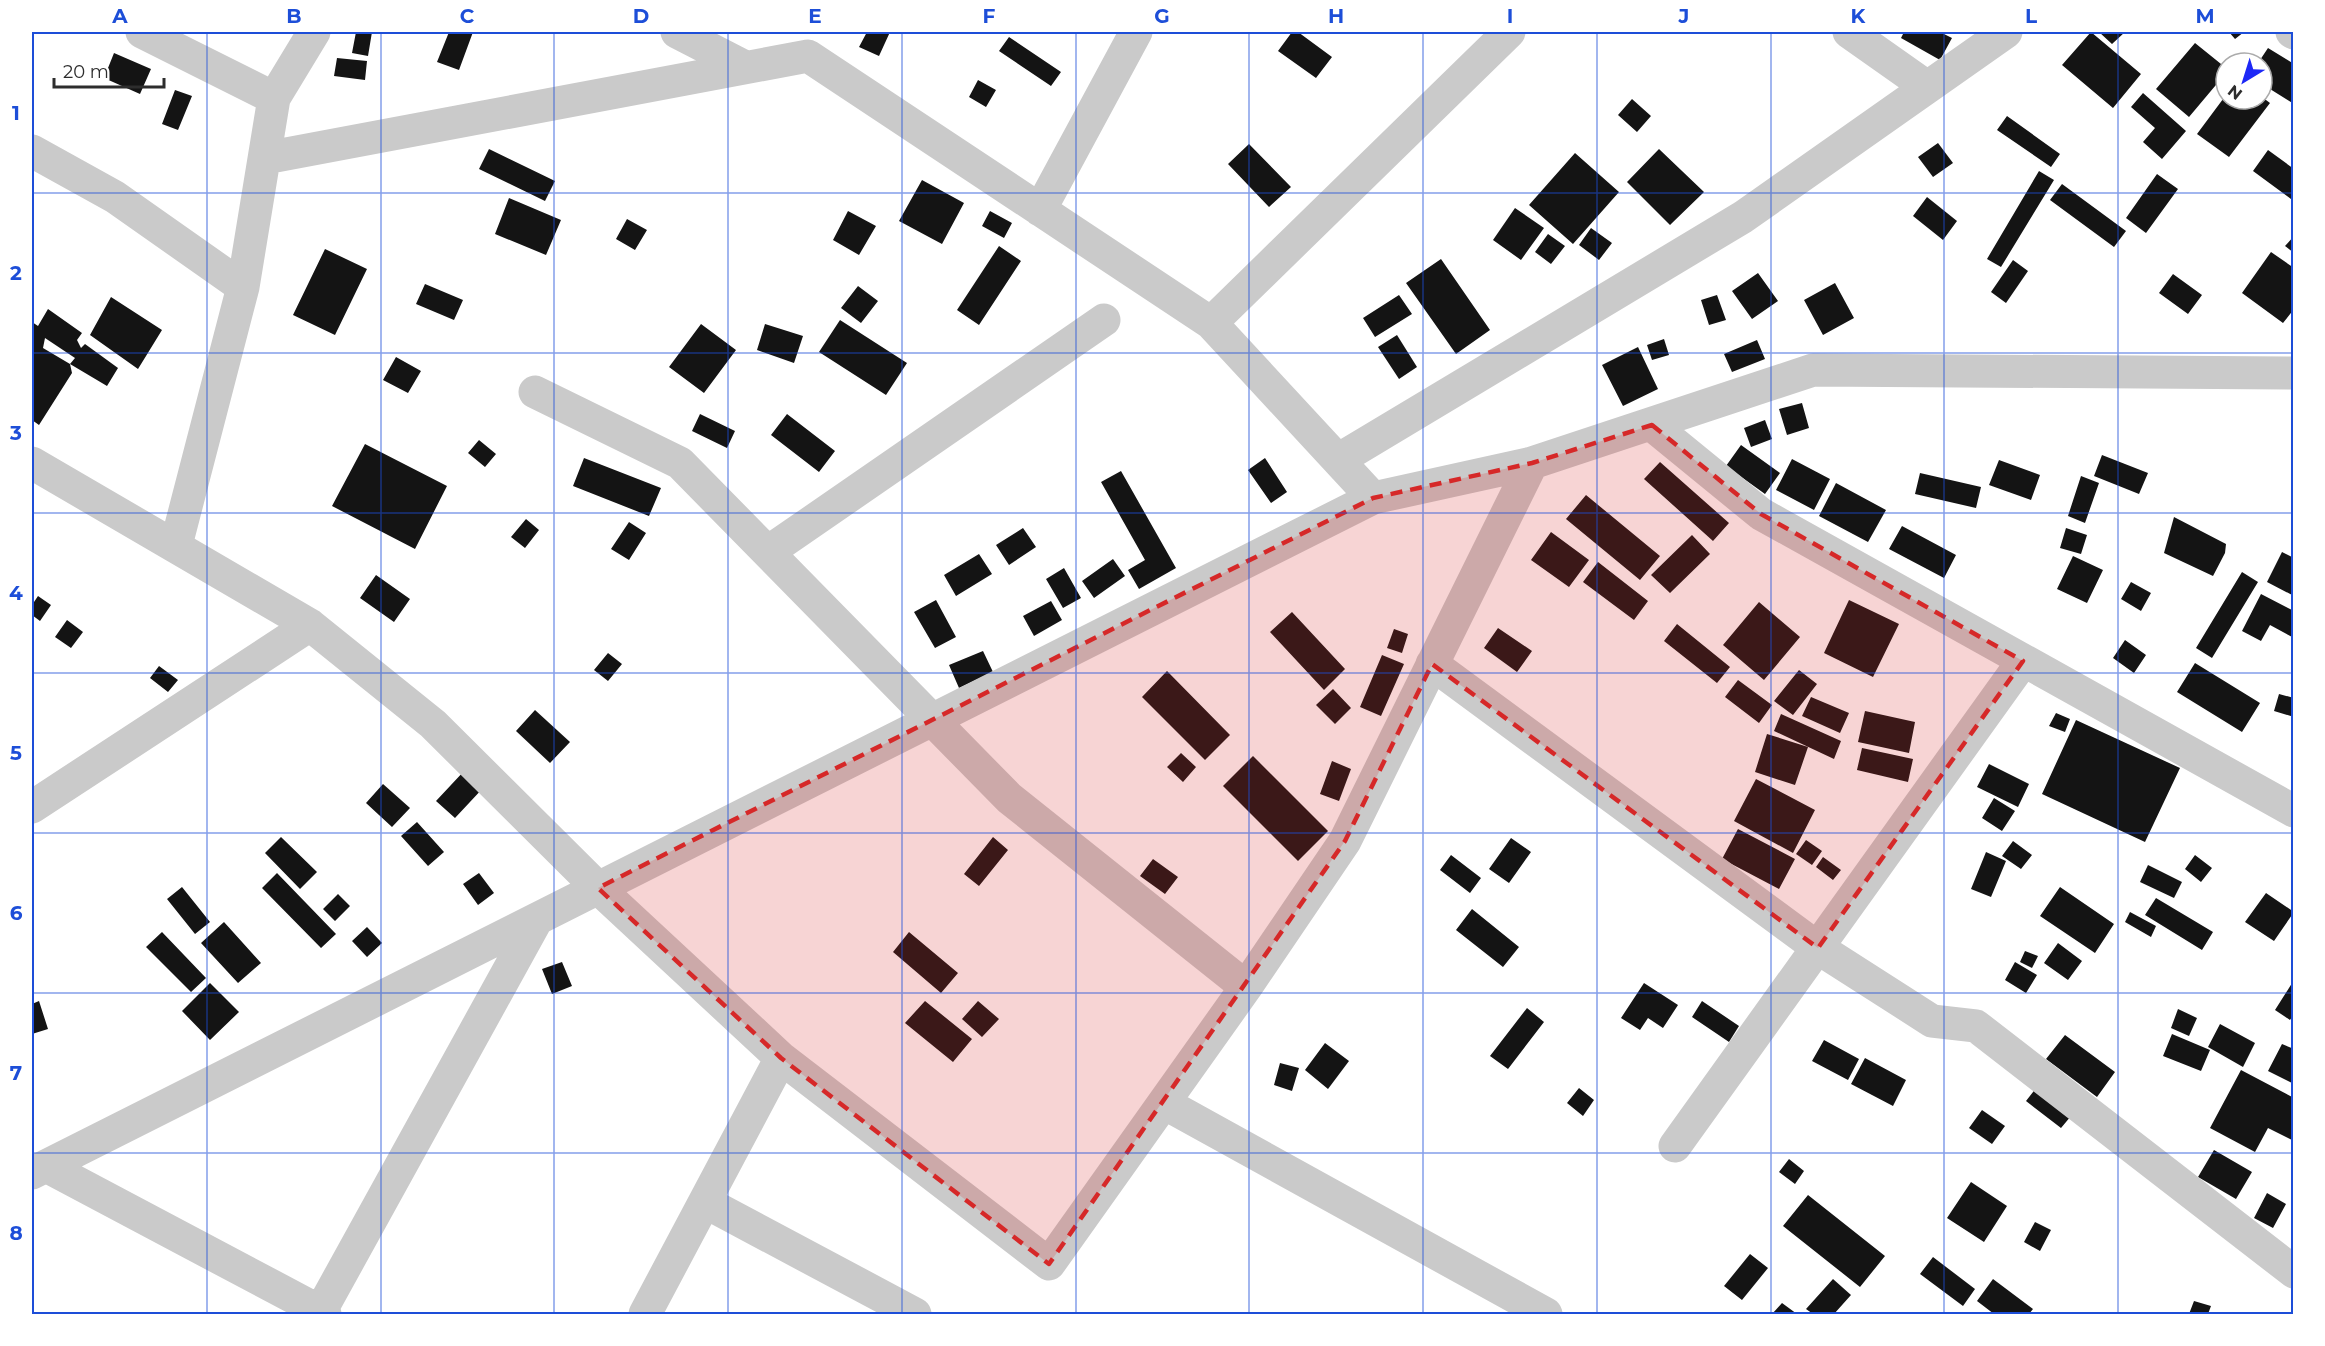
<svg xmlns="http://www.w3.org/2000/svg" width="2325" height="1346" viewBox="0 0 2325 1346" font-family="Montserrat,sans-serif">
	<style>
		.building { fill: #141414 }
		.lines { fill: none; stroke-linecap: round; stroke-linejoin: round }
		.minor { stroke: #cacaca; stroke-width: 33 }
		.marked { fill: #d62828; fill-opacity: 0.2; stroke: #d62828; stroke-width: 4.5; stroke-dasharray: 12 8; stroke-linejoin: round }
		.grid { fill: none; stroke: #1d4ed8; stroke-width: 1.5; stroke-opacity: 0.55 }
		.neatline { fill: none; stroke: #1d4ed8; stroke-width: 2 }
		.grid-label { font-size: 20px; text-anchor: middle; font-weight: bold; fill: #1d4ed8 }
	</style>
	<rect width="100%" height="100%" fill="#fff"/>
	<path class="building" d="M356 32H372L368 56 352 53Z
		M449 32H473L459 70 437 62Z
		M867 32H890L879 56 859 47Z
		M1292 32H1298L1332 57 1316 78 1278 51Z
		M1904 32H1940L1952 38 1940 60 1901 38Z
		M2091 32 2141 74 2113 108 2062 65Z
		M2099 32H2125L2112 44Z
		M2229 32H2244L2235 39Z
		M1009 37 1061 72 1051 86 999 51Z
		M2195 43 2226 68V73L2189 117 2156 89Z
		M2268 48 2294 64V104L2262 84V63H2258Z
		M114 53 151 69 140 94 104 78Z
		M337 58 367 61 365 80 334 76Z
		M978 80 996 90 986 107 969 97Z
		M175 90 192 96 178 130 162 124Z
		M2143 93 2186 131 2162 159 2143 142 2155 128 2131 107Z
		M2226 95V99H2262V97L2270 103 2229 157 2197 134Z
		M1632 99 1651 116 1637 132 1618 115Z
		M2007 116 2060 154 2051 167 1997 130Z
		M1938 143 1953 163 1933 177 1918 157Z
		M1249 144 1291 187 1269 207 1228 164Z
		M489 149 555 181 545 201 479 169Z
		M1659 149 1704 192 1670 225 1627 182Z
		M2268 150 2294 169 2291 199 2253 171Z
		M1575 153 1619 192 1573 244 1529 205Z
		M2039 171 2054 180 2001 267 1987 259Z
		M2157 174 2178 189 2146 233 2126 218Z
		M922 180 964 203 942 244 899 221Z
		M2062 184 2126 231 2114 247 2050 200Z
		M1927 197 1957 221 1943 240 1913 216Z
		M509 198 561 220 546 255 495 234Z
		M1515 208 1544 228 1521 260 1493 240Z
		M848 211 876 226 859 255 833 240Z
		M990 211 1012 223 1004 238 982 226Z
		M627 219 647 230 635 250 616 239Z
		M1591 228 1612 243 1599 260 1579 245Z
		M1548 234 1565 246 1551 264 1535 252Z
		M2294 236V253L2285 246Z
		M999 246 1021 261 979 325 957 310Z
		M325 249 367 269 335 335 293 315Z
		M2271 252 2294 268V309L2283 323 2242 293Z
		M1441 259 1490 330 1456 354 1406 283Z
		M2013 260 2028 271 2006 303 1991 292Z
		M1758 273 1778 301 1752 319 1732 291Z
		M2173 274 2202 295 2188 314 2159 293Z
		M1835 283 1854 318 1823 335 1804 300Z
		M425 284 463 300 454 320 416 304Z
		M858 286 878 301 861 323 841 308Z
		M1399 295 1412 314 1375 337 1363 318Z
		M1717 295 1726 320 1709 325 1701 300Z
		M111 297 162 330 138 369 90 335Z
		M48 309 82 333 77 340 81 348 85 344 118 368 107 386 70 364 75 358 45 338 43 348 70 364 72 373 39 425 32 420V322L38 326Z
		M840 320 907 363 886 395 819 352Z
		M701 324 736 350 704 393 669 367Z
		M765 324 803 336 794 363 757 350Z
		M1397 335 1417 367 1399 379 1378 347Z
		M1664 339 1669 355 1652 360 1647 345Z
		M1757 340 1765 359 1732 372 1724 354Z
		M1638 347 1658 389 1623 406 1602 365Z
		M396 357 421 371 408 393 383 380Z
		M1802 403 1809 428 1787 435 1779 409Z
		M700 414 735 431 727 448 692 431Z
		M787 414 835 451 819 472 771 435Z
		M1765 420 1772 439 1751 447 1744 428Z
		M479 440 496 454 485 467 468 453Z
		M365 444 447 486 415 549 332 506Z
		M1741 445 1780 473 1765 494 1726 466Z
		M2102 455 2148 473 2139 494 2094 476Z
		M584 458 661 488 649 516 573 486Z
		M1265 458 1287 492 1271 503 1248 470Z
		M1792 459 1830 479 1814 510 1776 490Z
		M1999 460 2040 475 2031 500 1989 485Z
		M1660 462 1729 523 1713 541 1644 479Z
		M1121 471 1176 568 1139 589 1128 570 1145 560 1101 482Z
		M1920 473 1981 487 1976 508 1915 494Z
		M2081 476 2099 483 2085 523 2068 516Z
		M1836 483 1886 510 1868 542 1819 516Z
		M1586 495 1660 556 1640 580 1566 519Z
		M2174 517 2226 544 2225 553 2213 576 2164 553Z
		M526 519 539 530 525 548 511 537Z
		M629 522 646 533 629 560 611 549Z
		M1902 526 1956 555 1944 578 1889 549Z
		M1023 528 1036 547 1009 565 996 545Z
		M2066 528 2087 535 2081 554 2060 548Z
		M1551 532 1589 560 1569 587 1531 560Z
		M1692 535 1710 554 1670 593 1651 575Z
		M2282 552 2294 558V596L2267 582Z
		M979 554 992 574 956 596 944 575Z
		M2073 556 2103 570 2087 603 2057 589Z
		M1113 559 1125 576 1094 598 1082 581Z
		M1598 562 1648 601 1634 620 1583 582Z
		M1064 568 1081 598 1063 608 1046 579Z
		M2242 572 2258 582 2212 658 2196 648Z
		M376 575 410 599 394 622 360 598Z
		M2131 582 2151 593 2141 611 2121 599Z
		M2261 594 2294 611V638L2270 625 2261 641 2242 631Z
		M38 596 51 605 40 621 32 615V605Z
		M936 600 956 637 935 648 914 612Z
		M1849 600 1899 624 1873 677 1824 653Z
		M1051 601 1062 620 1034 636 1023 616Z
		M1759 602 1800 637 1764 680 1723 645Z
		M1292 612 1345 669 1324 690 1270 632Z
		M67 620 83 632 71 648 55 637Z
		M1677 624 1730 667 1717 683 1664 641Z
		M1498 628 1532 651 1517 672 1484 648Z
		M1394 629 1408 634 1402 653 1387 648Z
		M2125 640 2146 655 2134 673 2113 658Z
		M983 651 993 672 959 688 949 665Z
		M608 653 622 664 608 681 594 670Z
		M1382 655 1404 664 1381 716 1360 707Z
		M2195 663 2260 703 2242 732 2177 692Z
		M159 666 178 680 168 692 150 678Z
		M1799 670 1817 684 1793 715 1774 701Z
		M1167 671 1230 735 1205 760 1142 697Z
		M1738 680 1772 705 1759 723 1725 697Z
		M1333 689 1351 708 1335 724 1316 705Z
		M2279 694 2294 698V717L2274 711Z
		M1811 697 1849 713 1840 733 1802 716Z
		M535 710 570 742 550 763 516 731Z
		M1865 711 1915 722 1909 753 1858 742Z
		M2056 713 2070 719 2065 732 2049 726Z
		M1781 714 1841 741 1834 759 1774 731Z
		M2076 720 2180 768 2145 842 2042 794Z
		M1767 734 1808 747 1795 785 1755 772Z
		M1862 748 1913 759 1908 782 1857 770Z
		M1181 753 1196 767 1183 782 1167 767Z
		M1253 756 1328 831 1298 861 1223 786Z
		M1332 761 1351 769 1339 801 1320 794Z
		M1989 764 2029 784 2018 807 1977 787Z
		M465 770 484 787 455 818 436 801Z
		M1756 779 1815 810 1793 853 1734 821Z
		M383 784 410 808 392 827 366 803Z
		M1994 798 2015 811 2002 831 1982 818Z
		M417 822 444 852 428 866 401 836Z
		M1738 829 1795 859 1779 889 1722 859Z
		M281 837 317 872 300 889 265 853Z
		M993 837 1008 850 979 886 964 874Z
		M1511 838 1531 852 1509 883 1489 869Z
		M1806 840 1822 851 1812 865 1796 854Z
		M2013 841 2032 855 2021 869 2002 856Z
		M1986 852 2006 861 1991 897 1971 889Z
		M1451 855 1481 878 1470 893 1440 870Z
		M2195 855 2212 868 2201 882 2185 869Z
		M1823 857 1841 870 1833 880 1816 867Z
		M1153 859 1178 877 1165 894 1140 876Z
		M2148 865 2182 882 2174 898 2140 882Z
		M277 873 336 934 321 948 262 888Z
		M479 873 494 893 478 905 463 884Z
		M182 887 210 922 195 934 167 899Z
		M2060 887 2114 924 2095 953 2040 916Z
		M2266 893 2294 912 2274 941 2245 922Z
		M338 894 350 906 335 921 323 909Z
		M2156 898 2213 932 2202 950 2145 915Z
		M1472 909 1519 947 1503 967 1456 930Z
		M2130 912 2156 926 2151 937 2125 922Z
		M224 922 261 963 238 983 201 943Z
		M367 927 382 943 367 957 352 941Z
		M162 932 206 978 191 992 146 947Z
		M909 932 958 973 941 993 893 952Z
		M2058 943 2082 961 2068 980 2044 963Z
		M2025 951 2038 956 2032 968 2020 962Z
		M562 962 572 986 552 994 542 969Z
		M2015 962 2037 975 2026 993 2005 980Z
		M2294 980V1014L2290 1020 2275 1010Z
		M210 983 239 1012 210 1040 182 1011Z
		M1644 983 1678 1005 1663 1028 1648 1018 1640 1030 1621 1018Z
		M39 1001 48 1029 32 1034V1004Z
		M925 1001 972 1039 953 1062 905 1023Z
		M978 1001 999 1019 982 1037 962 1019Z
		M1702 1001 1739 1026 1729 1042 1692 1017Z
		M1527 1008 1544 1022 1508 1069 1490 1056Z
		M2178 1009 2197 1018 2189 1036 2171 1028Z
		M2220 1024 2255 1043 2243 1067 2208 1047Z
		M2172 1034 2210 1050 2201 1071 2163 1056Z
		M2065 1035 2115 1072 2097 1097 2046 1059Z
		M1824 1040 1859 1059 1848 1080 1812 1061Z
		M1325 1043 1349 1061 1328 1089 1305 1070Z
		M2282 1044 2294 1049V1084L2268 1071Z
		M1865 1058 1906 1080 1893 1106 1851 1084Z
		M1280 1063 1299 1068 1292 1091 1274 1085Z
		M2241 1070 2294 1098V1141L2268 1128 2255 1152 2210 1128Z
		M2040 1083 2076 1110 2061 1128 2026 1101Z
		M1579 1088 1594 1100 1583 1116 1567 1103Z
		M1982 1110 2005 1126 1992 1144 1969 1128Z
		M2214 1150 2252 1172 2236 1199 2198 1177Z
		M1789 1159 1804 1171 1795 1184 1779 1172Z
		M1971 1182 2007 1206 1984 1242 1947 1218Z
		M2267 1193 2286 1204 2273 1228 2254 1218Z
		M1808 1195 1885 1256 1860 1287 1783 1226Z
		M2035 1222 2051 1230 2040 1251 2024 1242Z
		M1750 1254 1768 1268 1742 1300 1724 1286Z
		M1933 1257 1975 1289 1963 1306 1920 1274Z
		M1833 1279 1851 1295 1834 1314H1813L1806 1309Z
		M1993 1279 2033 1309 2029 1314H1994L1977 1301Z
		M2194 1301 2211 1306 2208 1314H2189Z
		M1782 1303 1797 1314H1772Z"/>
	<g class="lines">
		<path class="minor" d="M142 32 274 98
			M677 32 745 67
			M1849 32 1927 87
			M2292 32 2294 33
			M32 151 115 197 243 287
			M265 158 808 56 1211 323 1373 498
			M1040 210 1136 32
			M1211 323 1509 32
			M535 392 680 463 1009 798 1246 987
			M1652 425 1761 514 2294 811
			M1338 460 1743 217 2006 32
			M32 463 310 625 433 724 598 888 781 1058 1049 1264 1246 987 1345 841 1532 463
			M176 545 243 287 274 98 314 32
			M768 552 1104 320
			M1432 664 1818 948 1932 1021 1976 1026 2294 1272
			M32 807 310 625
			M1164 1103 1546 1314
			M1675 1146 2023 661
			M46 1166 325 1314
			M32 1173 1373 498 1532 463 1813 370 2294 373
			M705 1202 915 1314
			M319 1314 537 919
			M645 1314 781 1058"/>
	</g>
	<path class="marked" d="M1652 425 1761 514 2023 661 1818 948 1432 664 1345 841 1049 1264 781 1058 598 888 1373 498 1532 463Z"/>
	<path class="grid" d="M207 32V1314M381 32V1314M554 32V1314M728 32V1314M902 32V1314M1076 32V1314M1249 32V1314M1423 32V1314M1597 32V1314M1771 32V1314M1944 32V1314M2118 32V1314M32 193H2294M32 353H2294M32 513H2294M32 673H2294M32 833H2294M32 993H2294M32 1153H2294"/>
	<rect width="2325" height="1346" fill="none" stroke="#ffffff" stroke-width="66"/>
	<g transform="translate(2244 81) rotate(218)"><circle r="28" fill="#ffffff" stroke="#ababab" stroke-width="1.5"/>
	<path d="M0-4.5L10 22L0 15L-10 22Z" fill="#1d28f6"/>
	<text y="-9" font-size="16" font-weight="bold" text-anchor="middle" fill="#2d2d2d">N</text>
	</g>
	<path d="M54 78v9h110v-9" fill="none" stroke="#2d2d2d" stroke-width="3"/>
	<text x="63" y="78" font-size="18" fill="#2d2d2d" stroke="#ffffff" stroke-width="4.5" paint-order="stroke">20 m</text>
	<rect x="33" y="33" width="2259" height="1280" class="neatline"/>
	<g class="grid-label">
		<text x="120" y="23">A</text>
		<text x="294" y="23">B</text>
		<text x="467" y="23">C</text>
		<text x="641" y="23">D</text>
		<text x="815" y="23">E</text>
		<text x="989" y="23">F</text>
		<text x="1162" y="23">G</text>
		<text x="1336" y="23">H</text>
		<text x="1510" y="23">I</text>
		<text x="1684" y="23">J</text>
		<text x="1858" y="23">K</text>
		<text x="2031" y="23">L</text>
		<text x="2205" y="23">M</text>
		<text x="16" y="120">1</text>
		<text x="16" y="280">2</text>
		<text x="16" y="440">3</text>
		<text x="16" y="600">4</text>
		<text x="16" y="760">5</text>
		<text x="16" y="920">6</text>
		<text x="16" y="1080">7</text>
		<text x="16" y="1240">8</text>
	</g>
</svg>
